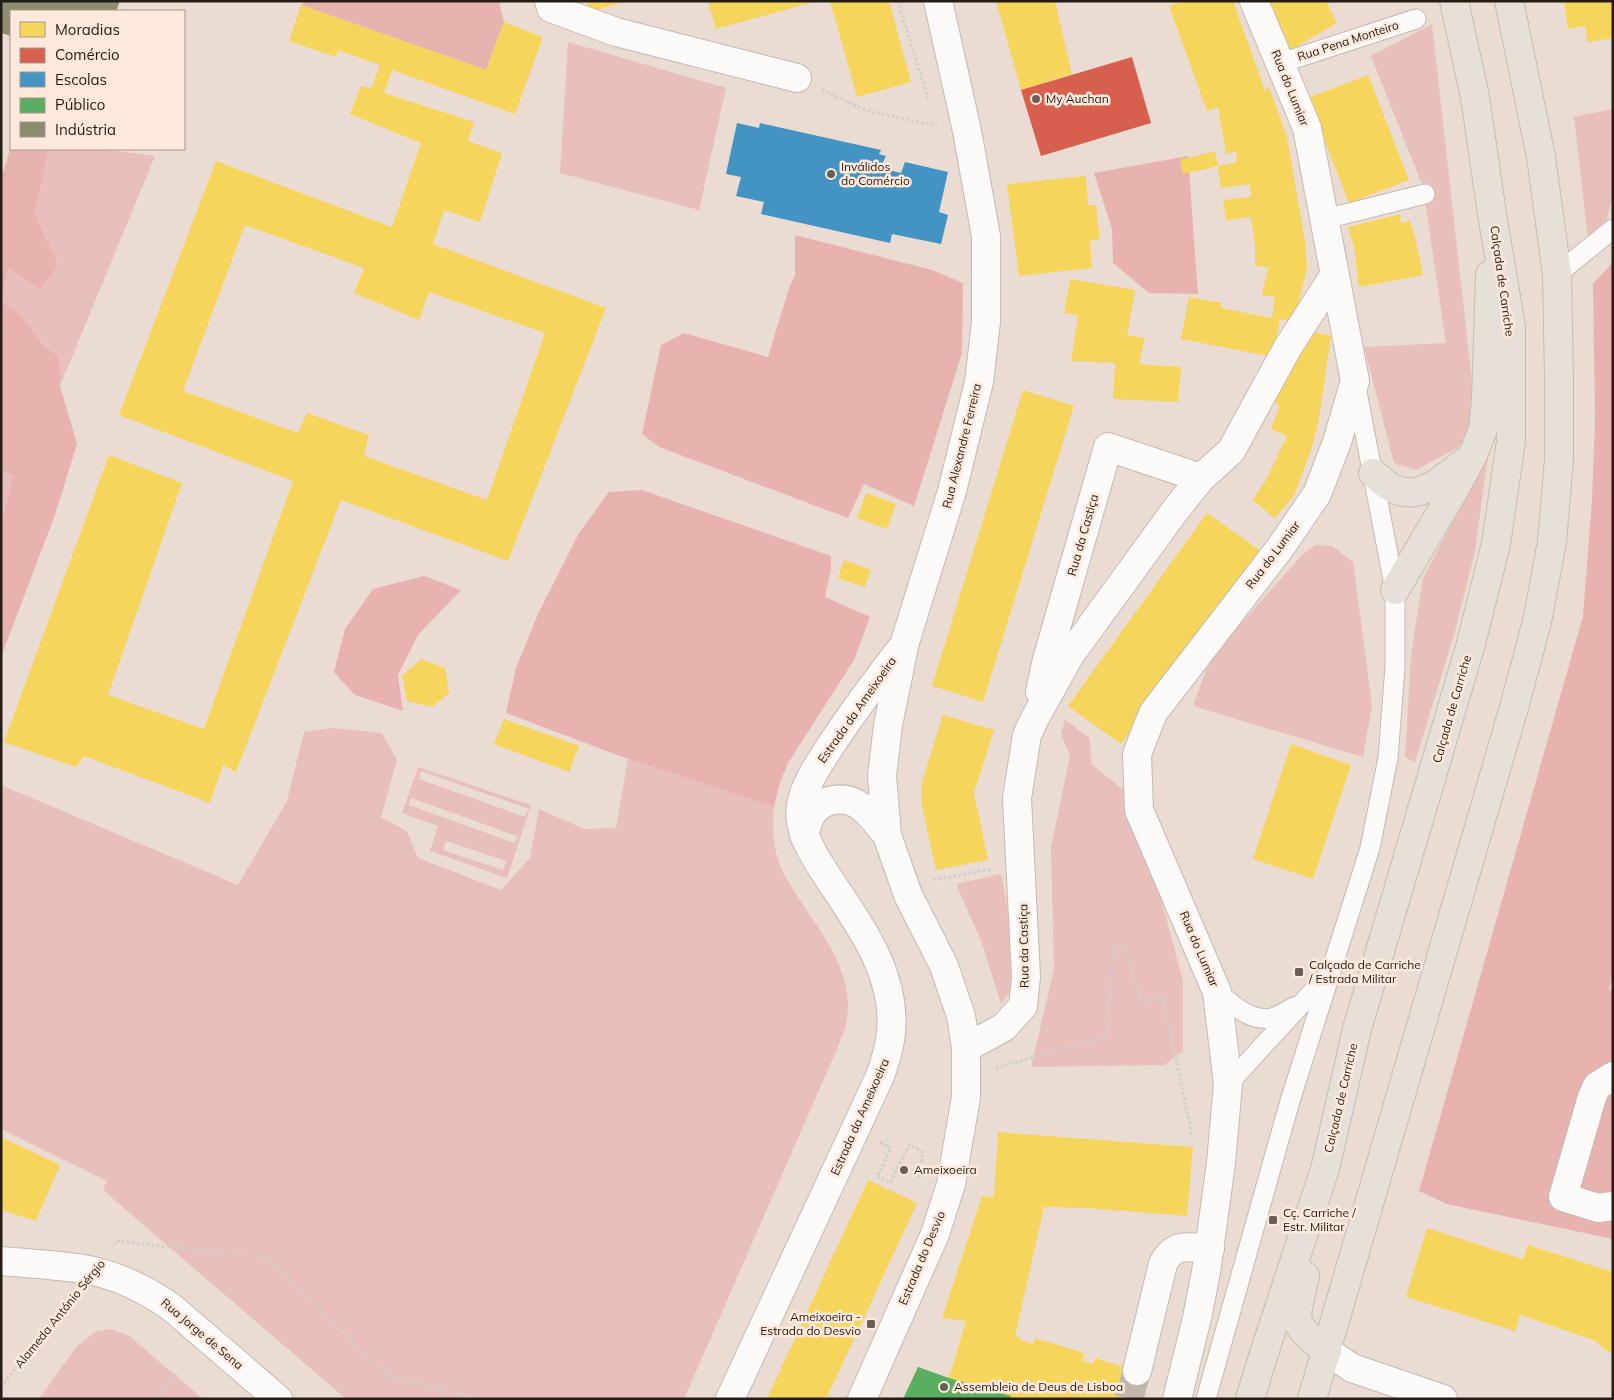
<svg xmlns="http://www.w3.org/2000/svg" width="1614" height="1400" viewBox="0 0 1614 1400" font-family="Mulish,sans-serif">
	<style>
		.green { fill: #e8bfba; fill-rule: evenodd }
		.forest { fill: #e8b3af }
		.homes { fill: #f6d55c; fill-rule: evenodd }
		.shops { fill: #d6604d }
		.schools { fill: #4393c3 }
		.public { fill: #5aae61 }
		.industry { fill: #8c8c6e }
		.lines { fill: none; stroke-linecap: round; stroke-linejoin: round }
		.minor-tunnel { stroke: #c3b6ad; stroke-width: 28; stroke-dasharray: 28 14; stroke-linecap: butt }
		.service-casing { stroke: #c4bab2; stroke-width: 21 }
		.minor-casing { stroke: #c4bab2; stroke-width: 30 }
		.tertiary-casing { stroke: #c4bab2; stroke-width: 30 }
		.trunk-casing { stroke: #c4bcb8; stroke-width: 30 }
		.path { stroke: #d1cecb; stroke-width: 3; stroke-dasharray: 2.5 2.5; stroke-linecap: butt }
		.service { stroke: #fcfaf8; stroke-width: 19 }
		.minor { stroke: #fcfaf8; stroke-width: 28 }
		.tertiary { stroke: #fcfaf8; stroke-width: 28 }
		.trunk { stroke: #e6e0d8; stroke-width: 28 }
		.poi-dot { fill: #6a5f58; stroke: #fde9db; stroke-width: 2 }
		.labels { text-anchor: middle; stroke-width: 5; stroke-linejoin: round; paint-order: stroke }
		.street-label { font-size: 12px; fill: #251c16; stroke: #fde9db }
		.poi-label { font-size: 12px; fill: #251c16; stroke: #fde9db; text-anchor: start }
	</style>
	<rect width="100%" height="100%" fill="#eadcd3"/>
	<path class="green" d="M1432 24 1473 391V431L1457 448 1416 470 1394 463 1364 347 1446 343 1423 187 1371 56Z
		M568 42 726 88 699 210 560 173Z
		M1613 109V193L1606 224 1588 239 1574 117Z
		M49 149H102L155 156 60 386V369L58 356 43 345 20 314 1 301 9 268 48 241 35 213Z
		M1488 456 1475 551 1455 631 1415 762 1405 757 1411 655 1423 578Z
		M1 471 13 475 1 525Z
		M1316 545 1332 546 1353 562 1372 705 1363 757 1193 706 1206 670 1216 652 1303 554Z
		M1065 720 1090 738 1091 764 1126 792 1150 857 1183 981V1051L1164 1065 1031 1067 1054 969 1051 847 1070 756 1061 734Z
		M333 728 382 733 397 760 381 817 407 831 418 858 501 890 530 858 539 809 584 829 616 828 628 759 774 807C772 828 773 848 781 868 805 918 859 963 846 1024 844 1032 840 1041 837 1049L684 1399H346L103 1190 107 1181 1 1129V785L238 885 287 801 304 732Z
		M418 767 531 805 507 878 430 851 438 826 402 813ZM421 771 529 809 525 817 419 779ZM411 798 517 836H518L514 843 409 805ZM446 841 506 861 503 870 443 850Z
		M1001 874 1010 921 1011 982 1010 992 1001 1004 982 943 956 884Z
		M111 1329 128 1335 203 1399H39L77 1346 97 1331Z"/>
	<path class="forest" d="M307 1H499L504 22 486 70 301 5Z
		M11 146V149H49L35 213 58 265 40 289 9 268 1 300V179Z
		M1188 156 1198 294 1149 293 1113 263 1112 229 1094 173Z
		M795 235 932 270 963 283 962 353 914 506 864 484 848 518 659 447 642 434 661 345 684 333 768 357 790 285 795 276Z
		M1613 262V977L1609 989 1613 993V1239L1447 1204 1419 1191 1583 616 1592 500 1595 420 1593 284Z
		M1 301 20 314 43 345 58 356 60 369V386L77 444 55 515 1 657V525L13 475 1 471Z
		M642 490 831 556V568L825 597 870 617 854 660 788 763 780 782 774 807 628 759 506 713 516 668 538 614 579 533 609 492Z
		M424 576 461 590 418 635 398 675 403 711 355 695 334 672 345 629 373 589Z"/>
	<path class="homes" d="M586 1H623V2L590 12Z
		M708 1H813V2L716 29Z
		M830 1H889L911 82 857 97Z
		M996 1H1055L1072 74 1021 90Z
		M1184 1H1233L1265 91 1269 87 1287 137 1305 242 1307 268 1294 322 1280 319 1273 357 1181 339 1189 297 1222 303 1221 308 1272 318 1275 297 1262 295 1268 267 1255 266V246L1251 217 1226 220 1223 200 1251 197 1250 184 1221 188 1218 166 1183 174 1180 160 1215 151 1218 166 1237 162 1236 151 1226 154 1218 107 1207 111 1169 6Z
		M1264 1H1326L1337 23 1288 52Z
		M1564 1H1613V38L1588 42 1585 26 1568 29Z
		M301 5 486 70 504 22 543 37 515 114 392 70 384 93 474 122 468 141 502 153 480 222 444 210 433 244 606 308 508 561 341 500 236 772 223 765 210 803 84 756 76 767 4 742 109 455 182 483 108 695 204 729 293 481 119 415 216 161 392 227 421 143 350 114 361 86 371 89 380 65 338 50 336 57 289 41ZM245 225 364 268 354 293 419 320 429 292 545 333 487 500 364 456 369 435 307 413 298 433 183 391Z
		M1368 75 1409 180 1349 203 1308 98Z
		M1086 176 1088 205H1096L1100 239 1090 241 1092 268 1019 276 1007 184Z
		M1400 214 1401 223 1410 221 1415 237 1423 275 1359 287 1354 247 1348 227Z
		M1070 279 1135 290 1127 335 1145 338 1139 364 1181 367 1178 402 1113 399 1115 363 1071 361 1078 315 1064 313Z
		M1315 332 1331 336 1319 419 1312 447 1294 496 1275 518 1252 500 1265 482 1287 436 1271 429 1280 405 1271 401Z
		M1023 390 1074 406 983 702 932 686Z
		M866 493 896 504 887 529 857 518Z
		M1207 513 1261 551 1121 744 1068 706Z
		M844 560 871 570 865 587 838 578Z
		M421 659 445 668 449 693 432 707 407 701 402 676Z
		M943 715 994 730 974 793 988 860 936 870 922 806 921 792 923 779Z
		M504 719 579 746 569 772 494 744Z
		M1291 744 1351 765 1313 879 1253 859Z
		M998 1132 1193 1147 1187 1216 1087 1208 1044 1207 1015 1336 1021 1338 1020 1340 1034 1344 1035 1338 1084 1353 1082 1360 1093 1364 1095 1358 1137 1371 1141 1379 1148 1381 1143 1399H1018L949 1378 966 1321 942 1318 982 1196 994 1198Z
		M1 1137 60 1165 36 1221 1 1210Z
		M868 1180 917 1203 864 1318 826 1399H767Z
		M1427 1228 1523 1259 1528 1245 1613 1272V1353L1605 1350 1596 1341 1520 1315 1515 1331 1406 1297Z"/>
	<path class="shops" d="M1132 57 1151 123 1041 156 1021 90Z"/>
	<path class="schools" d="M737 123 759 128 760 123 881 150 879 154 886 156 880 168 901 173 905 162 948 172 939 212 948 215 941 244 892 234 890 243 761 214 764 202 736 196 741 177 726 174Z"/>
	<path class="public" d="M918 1367 949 1378 1011 1396 1010 1399H903Z"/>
	<path class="industry" d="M1 1H120L116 11H11V36L1 33Z"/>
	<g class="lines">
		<path class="minor-tunnel" d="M1129 1399 1137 1371"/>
		<g class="service-casing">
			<path id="service" d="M1281 63 1416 19
				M1325 219 1425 194
				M1557 274 1613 229
				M1217 992C1232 1004 1250 1022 1272 1018 1279 1016 1288 1010 1294 1007
				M1228 1084 1328 975
				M1206 1399 1290 1101 1370 848 1388 758 1395 666V590L1356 387"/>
		</g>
		<g class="minor-casing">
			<path id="minor" d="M549 1 551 8 616 32 797 78
				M1040 692 1046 663 1108 447 1201 478
				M804 836C806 829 808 820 812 814 822 798 846 795 860 806 870 813 879 826 887 835
				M966 1048 1004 1027 1023 1006 1026 977 1017 798 1027 735 1035 718 1070 655 1174 512 1201 478 1231 451 1288 347 1335 274
				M1613 1076 1597 1086 1592 1097 1563 1197 1598 1208 1613 1206
				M1 1261C32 1264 64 1265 94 1271 123 1278 148 1291 171 1307L278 1399
				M1137 1371 1163 1264C1174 1242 1188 1247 1210 1249
				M730 1399 880 1076C885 1062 890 1047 891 1032 897 968 852 916 820 865 810 849 797 826 801 805 805 783 819 764 831 745 853 712 876 681 900 650
				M862 1399 935 1234 951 1184 966 1097V1048L961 1016 944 966 908 895 887 835 882 776 888 725 905 642 952 491 979 382 986 322V236L967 131 938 1
				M1177 1399 1197 1318 1206 1272 1221 1163 1228 1084 1217 992 1139 810 1137 754 1153 713 1280 548 1317 494 1337 442 1355 381 1307 128 1254 1"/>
		</g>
		<g class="tertiary-casing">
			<path id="tertiary" d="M1327 1351 1352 1368 1443 1399"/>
		</g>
		<g class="trunk-casing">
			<path id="trunk" d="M1373 473C1378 477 1383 483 1389 486 1418 505 1443 478 1466 461
				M1395 590 1453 492 1473 455 1483 429 1486 399 1490 275
				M1305 1276C1296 1321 1287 1321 1327 1351
				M1250 1399 1266 1347 1325 1169 1357 1029 1470 647 1496 544 1511 441V327L1492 214 1475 97 1454 1
				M1312 1399 1513 711 1537 622 1552 542 1559 459V377L1557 274 1541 157 1509 1"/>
		</g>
		<path class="path" d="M898 1 928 99
			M822 90 868 111 937 126
			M934 880 992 869
			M996 1068 1094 1040 1104 1039 1107 1029 1114 947H1125L1142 1001 1163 998 1192 1135
			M880 1142 891 1148 877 1177 890 1183 909 1145 923 1152 919 1176 923 1177
			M114 1245 117 1241 268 1258 387 1376 480 1399
			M1 1387 73 1298
			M439 1389 443 1399
			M156 1399 178 1372"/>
		<use href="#service" class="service"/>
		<use href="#minor" class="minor"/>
		<use href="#tertiary" class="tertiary"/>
		<use href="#trunk" class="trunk"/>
	</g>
	<g class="poi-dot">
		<circle cx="1036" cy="99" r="5"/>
		<circle cx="831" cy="174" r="5"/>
		<rect x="1294" y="967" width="10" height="10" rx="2.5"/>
		<circle cx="904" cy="1170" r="5"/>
		<rect x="1268" y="1215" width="10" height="10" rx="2.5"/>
		<rect x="866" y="1319" width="10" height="10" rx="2.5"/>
		<circle cx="944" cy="1387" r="5"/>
	</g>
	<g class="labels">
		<g class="street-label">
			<text transform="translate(1348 41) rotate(-18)" y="4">Rua Pena Monteiro</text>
			<text transform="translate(1290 88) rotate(68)" y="4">Rua do Lumiar</text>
			<text transform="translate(1502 281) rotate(82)" y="4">Calçada de Carriche</text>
			<text transform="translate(962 446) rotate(-76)" y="4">Rua Alexandre Ferreira</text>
			<text transform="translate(1083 535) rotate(-74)" y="4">Rua da Castiça</text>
			<text transform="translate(1273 555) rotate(-53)" y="4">Rua do Lumiar</text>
			<text transform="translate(1452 709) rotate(-74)" y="4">Calçada de Carriche</text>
			<text transform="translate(857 710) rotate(-55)" y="4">Estrada da Ameixoeira</text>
			<text transform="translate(1024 946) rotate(-91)" y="4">Rua da Castiça</text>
			<text transform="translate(1199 949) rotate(67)" y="4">Rua do Lumiar</text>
			<text transform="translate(1341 1098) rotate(-77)" y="4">Calçada de Carriche</text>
			<text transform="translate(860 1117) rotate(-66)" y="4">Estrada da Ameixoeira</text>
			<text transform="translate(922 1258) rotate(-67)" y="4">Estrada do Desvio</text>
			<text transform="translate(60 1314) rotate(-51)" y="4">Alameda António Sérgio</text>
			<text transform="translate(202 1334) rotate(40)" y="4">Rua Jorge de Sena</text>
		</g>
		<g class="poi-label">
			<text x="1046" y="103">My Auchan</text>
			<text x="841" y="171">Inválidos<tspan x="841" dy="14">do Comércio</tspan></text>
			<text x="1309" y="969">Calçada de Carriche<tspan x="1309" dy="14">/ Estrada Militar</tspan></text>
			<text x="914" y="1174">Ameixoeira</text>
			<text x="1283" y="1217">Cç. Carriche /<tspan x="1283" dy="14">Estr. Militar</tspan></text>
			<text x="861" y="1321" text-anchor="end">Ameixoeira -<tspan x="861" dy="14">Estrada do Desvio</tspan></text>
			<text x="954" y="1391">Assembleia de Deus de Lisboa</text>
		</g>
	</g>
	<rect width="1614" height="1400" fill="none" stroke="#251c16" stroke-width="5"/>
	<rect x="10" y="10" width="175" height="140" fill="#fde9db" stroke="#a7978c"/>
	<rect x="20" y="22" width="25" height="15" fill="#f6d55c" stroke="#a7978c"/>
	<text x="55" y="35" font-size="15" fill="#251c16">Moradias</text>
	<rect x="20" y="48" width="25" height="15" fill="#d6604d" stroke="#a7978c"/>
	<text x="55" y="60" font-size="15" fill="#251c16">Comércio</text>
	<rect x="20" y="72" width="25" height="15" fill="#4393c3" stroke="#a7978c"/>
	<text x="55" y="85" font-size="15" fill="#251c16">Escolas</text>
	<rect x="20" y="98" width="25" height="15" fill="#5aae61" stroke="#a7978c"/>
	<text x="55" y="110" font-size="15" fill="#251c16">Público</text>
	<rect x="20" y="122" width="25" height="15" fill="#8c8c6e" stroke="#a7978c"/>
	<text x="55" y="135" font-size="15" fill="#251c16">Indústria</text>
</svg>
